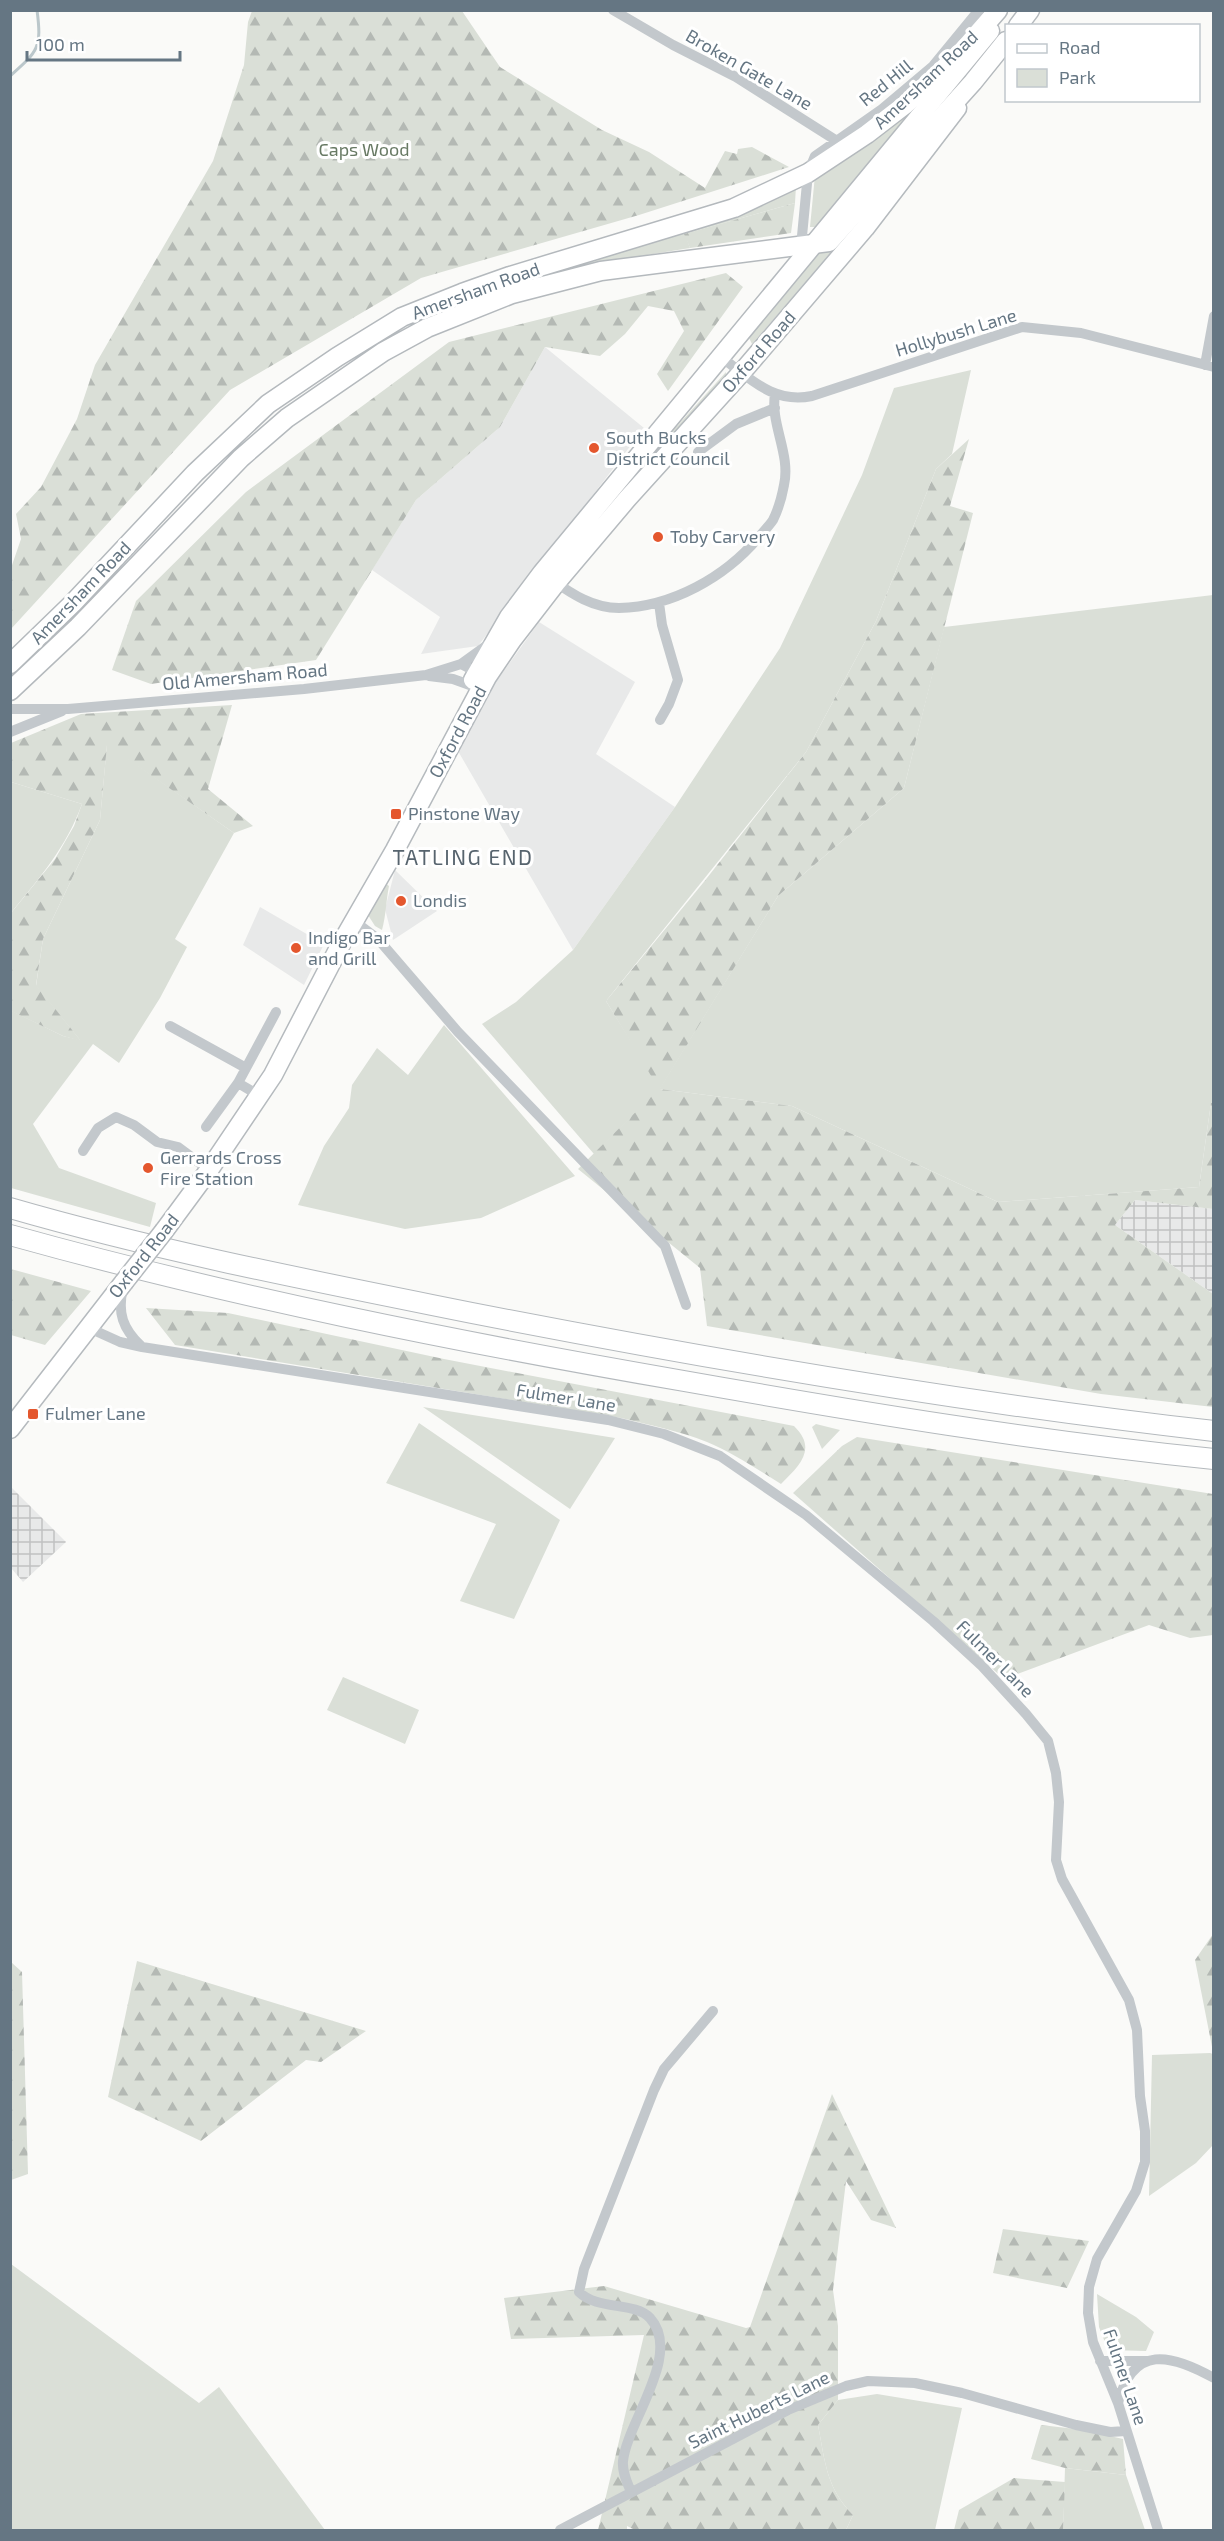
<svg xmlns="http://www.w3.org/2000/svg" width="1224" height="2541" viewBox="0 0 1224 2541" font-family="'Exo 2',sans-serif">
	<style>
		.built { fill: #e8e9e9 }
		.industrial { fill: url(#industrial-grid) }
		.green { fill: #dadfd7 }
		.forest { fill: url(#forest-firs) }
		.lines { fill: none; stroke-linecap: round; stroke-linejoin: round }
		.stream { stroke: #bbc7cb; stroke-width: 3 }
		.primary-casing { stroke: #b5babe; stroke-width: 21 }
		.trunk-casing { stroke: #b4b9bd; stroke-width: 21 }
		.motorway-casing { stroke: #b4b9bd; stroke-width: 22 }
		.minor { stroke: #c3c8cc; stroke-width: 10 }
		.primary { stroke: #fff; stroke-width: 18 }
		.trunk { stroke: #fff; stroke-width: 18 }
		.motorway { stroke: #fff; stroke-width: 20 }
		.primary-bridge-casing { stroke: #b5babe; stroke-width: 21; stroke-linecap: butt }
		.primary-bridge { stroke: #fff; stroke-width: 18 }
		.poi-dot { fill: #e4572e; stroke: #fff; stroke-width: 2 }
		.labels { text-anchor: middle; stroke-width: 6; stroke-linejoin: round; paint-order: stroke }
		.street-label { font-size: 18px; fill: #657683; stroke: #fff }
		.park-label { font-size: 18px; fill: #687a64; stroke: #fff }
		.poi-label { font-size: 18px; fill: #657683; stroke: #fff; text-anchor: start }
		.quarter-label { font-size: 21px; letter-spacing: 1.5px; fill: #57646e; stroke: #fff }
	</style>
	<defs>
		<pattern id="industrial-grid" width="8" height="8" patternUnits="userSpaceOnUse" patternTransform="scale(1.5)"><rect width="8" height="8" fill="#e8e9e9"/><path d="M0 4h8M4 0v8" fill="none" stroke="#c0c1c2"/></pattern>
		<pattern id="forest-firs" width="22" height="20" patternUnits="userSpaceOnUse" patternTransform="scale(1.5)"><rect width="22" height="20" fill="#dadfd7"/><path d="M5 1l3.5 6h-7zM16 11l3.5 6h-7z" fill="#b4b9b4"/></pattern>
	</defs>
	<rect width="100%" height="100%" fill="#fafaf8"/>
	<path class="built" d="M545 347 644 428 478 646 421 654 440 617 372 570 416 500 500 427Z
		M539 622 635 682 596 754 675 807 573 950 458 751 488 693Z
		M395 870 437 911 393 940 385 909Z
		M260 907 324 944 304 985 243 945Z"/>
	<path class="industrial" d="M1135 1200 1213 1209V1294L1115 1225Z
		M11 1487 66 1542 23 1582 11 1568Z"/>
	<path class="green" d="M919 103 819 227H810L815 175Z
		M796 186 795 203 685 234 690 248 579 266 573 262Z
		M837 246 752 344 748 336 817 252Z
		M971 370 952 454 936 469 876 621 806 752 606 1001 660 1088 778 896 904 788 944 627 1213 595 1214 1103H1211L1199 1187 998 1202 792 1106 660 1089 594 1154 482 1024 516 1002 573 950 675 807 780 648 862 475 894 388Z
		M726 372 725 387 634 484 621 487 629 473 679 424Z
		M107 744 234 833 175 939 187 947 160 998 119 1063 93 1044 33 1124 59 1168 156 1203 150 1227 11 1188 10 1010 63 1036 80 1040 36 986 43 939 100 820Z
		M11 782 82 804C66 848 40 877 11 913Z
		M383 881 389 886C386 901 386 916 382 930L375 926 368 915Z
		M444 1025 575 1176 481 1218 405 1229 298 1205 324 1146 349 1108 352 1085 377 1048 408 1075Z
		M423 1407 615 1438 570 1509Z
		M419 1423 560 1520 514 1619 460 1601 496 1524 386 1483Z
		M816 1424 840 1430 822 1449 812 1427Z
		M343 1677 419 1710 405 1744 327 1710Z
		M1210 2053 1213 2054V2145L1196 2163 1149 2196 1152 2055Z
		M11 2264 199 2403 219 2387 325 2530H11Z
		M1097 2294 1136 2317 1154 2332 1146 2351 1108 2350 1099 2327Z
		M877 2394 962 2408 935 2530H846L853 2515C826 2488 825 2461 818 2425L838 2400Z
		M1065 2468 1126 2475 1145 2530H1063Z"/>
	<path class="forest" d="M252 11H462L500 67 602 130 649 152 705 188 725 151 737 154 738 149 752 147 789 167 639 215 421 278 230 390 11 629V568L21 539 16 514 41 487 77 419 95 365 213 161 244 65 248 22Z
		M795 203 791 233 690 248 684 234Z
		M726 273 743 287 668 391 657 374 684 331 674 311 648 306 625 334 600 356 545 347 500 427 416 500 316 660 151 684 112 670 136 601 246 492 449 342Z
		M969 439 950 506 973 513 904 788 778 896 660 1089 792 1106 998 1202 1199 1187 1211 1103H1213V1209L1135 1200 1115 1225 1213 1294V1407L1101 1394 707 1326 700 1268 578 1169 659 1089 606 1001 703 883 806 752 876 621 936 469Z
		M232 705 208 789 253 826 234 833 107 745 100 820 43 939 36 985 81 1041 63 1036 11 1011V913L55 859 74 826 82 804 11 782V743L81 714Z
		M10 1269H11L91 1291 45 1345 11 1335Z
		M146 1308 228 1313 444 1359 794 1426C818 1449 799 1466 781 1484 757 1469 733 1453 707 1442 679 1431 650 1425 621 1418L175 1345Z
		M857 1437 1213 1494V1635L1190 1638 1149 1625 1004 1679 793 1493 842 1446Z
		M1213 1934V2052L1195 1960Z
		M137 1961 366 2031 321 2062 306 2060 201 2141 108 2097Z
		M11 1962 22 1972 28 2174 11 2180Z
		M832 2094 896 2228 871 2220 846 2181 833 2290 838 2326V2400L818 2425C825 2461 826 2488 853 2515L846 2530H635L627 2526V2530H598L644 2335 511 2339 504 2298 604 2286 746 2328 750 2327Z
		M1003 2229 1089 2241 1067 2288 993 2273Z
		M1041 2425 1084 2430 1123 2439 1126 2475 1065 2468 1031 2459Z
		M1014 2478 1065 2482 1063 2530H954L959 2510Z"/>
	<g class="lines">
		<path class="stream" d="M10 76C38 51 42 48 37 10"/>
		<g class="primary-casing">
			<path id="primary" d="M473 680 509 617 542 573 990 31
				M164 1231 209 1170 273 1075 342 942 395 850 487 677 512 640 556 583 627 499 742 372 865 228 957 108
				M10 1429 124 1282"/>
		</g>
		<g class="trunk-casing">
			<path id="trunk" d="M1018 26 1030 10
				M10 664 73 603 195 473 268 404 337 357 402 317 462 293 510 276 734 208 808 173 867 134 906 104 965 48 998 10
				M10 691 78 627 241 458 287 418 383 352 427 328 512 294 601 271 829 242 973 82 1006 41"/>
		</g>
		<g class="motorway-casing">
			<path id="motorway" d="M10 1208C162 1252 318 1282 472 1313 718 1361 965 1403 1214 1431
				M10 1235C232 1297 458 1342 684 1381 859 1412 1036 1441 1214 1459"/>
		</g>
		<path class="minor" d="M613 10 673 45 736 77 837 141
			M807 245 802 236 808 173 815 156 882 109 933 66 979 10
			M721 357C751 379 773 404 812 396L1022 327 1081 333 1214 367
			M1205 365 1214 316
			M698 452 736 424 775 408
			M552 580C572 594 593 608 619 608 672 607 725 577 758 538 763 532 769 526 773 520 778 510 782 496 784 485 791 454 770 424 775 394
			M659 603 662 625 678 680 669 704 660 720
			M461 664 490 643
			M429 676 453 679 478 688
			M10 709H68L304 689 426 675 461 664 481 674
			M10 732 62 711
			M354 921 378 939 458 1032 665 1246 686 1305
			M170 1026 246 1068
			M238 1083 260 1096
			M206 1127 238 1083 276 1012
			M83 1151 98 1128 116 1117 134 1125 157 1142 178 1147 209 1170
			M123 1288C117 1313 123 1329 141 1346
			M89 1328 120 1342 142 1347 608 1420 664 1434 720 1456 806 1515 933 1621 982 1666 1026 1714 1048 1741 1056 1773 1059 1802 1056 1860 1062 1879 1129 2000 1137 2030 1140 2096 1145 2131V2162L1136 2191 1097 2259 1089 2287 1088 2313 1093 2342 1118 2403 1158 2530
			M1100 2361H1147
			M1118 2403C1133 2344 1171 2354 1214 2378
			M631 2492C627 2482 622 2472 623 2461 627 2422 683 2354 650 2318 634 2301 598 2311 579 2292L584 2269 654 2090 664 2069 713 2011
			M560 2530 788 2410 846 2386 868 2381 915 2383 962 2393 1076 2425 1110 2432 1126 2431"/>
		<use href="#primary" class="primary"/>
		<use href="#trunk" class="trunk"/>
		<use href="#motorway" class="motorway"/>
		<g class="primary-bridge-casing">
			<path id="primary-bridge" d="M124 1282 164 1231"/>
		</g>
		<use href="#primary-bridge" class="primary-bridge"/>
	</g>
	<g class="poi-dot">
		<circle cx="594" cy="448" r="6"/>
		<circle cx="658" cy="537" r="6"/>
		<rect x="390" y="808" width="12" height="12" rx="3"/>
		<circle cx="401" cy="901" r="6"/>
		<circle cx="296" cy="948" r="6"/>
		<circle cx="148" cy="1168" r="6"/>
		<rect x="27" y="1408" width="12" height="12" rx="3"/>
	</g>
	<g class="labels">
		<g class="street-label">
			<text transform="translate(749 70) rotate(30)" y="6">Broken Gate Lane</text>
			<text transform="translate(926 80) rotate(-43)" y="6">Amersham Road</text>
			<text transform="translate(886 83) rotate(-39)" y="6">Red Hill</text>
			<text transform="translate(476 291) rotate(-20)" y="6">Amersham Road</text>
			<text transform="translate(956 333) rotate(-17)" y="6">Hollybush Lane</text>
			<text transform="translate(759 352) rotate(-49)" y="6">Oxford Road</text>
			<text transform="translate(81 593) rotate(-46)" y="6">Amersham Road</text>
			<text transform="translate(245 677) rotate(-5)" y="6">Old Amersham Road</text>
			<text transform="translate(458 732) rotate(-62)" y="6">Oxford Road</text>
			<text transform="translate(144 1256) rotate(-52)" y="6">Oxford Road</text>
			<text transform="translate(566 1398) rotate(9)" y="6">Fulmer Lane</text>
			<text transform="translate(995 1659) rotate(45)" y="6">Fulmer Lane</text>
			<text transform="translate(1125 2377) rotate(71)" y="6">Fulmer Lane</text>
			<text transform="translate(759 2410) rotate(-26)" y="6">Saint Huberts Lane</text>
		</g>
		<g class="park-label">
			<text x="364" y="156">Caps Wood</text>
		</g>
		<g class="poi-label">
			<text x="606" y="444">South Bucks<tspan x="606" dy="21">District Council</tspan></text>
			<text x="670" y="543">Toby Carvery</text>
			<text x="408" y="820">Pinstone Way</text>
			<text x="413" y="907">Londis</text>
			<text x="308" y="944">Indigo Bar<tspan x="308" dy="21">and Grill</tspan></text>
			<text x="160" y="1164">Gerrards Cross<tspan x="160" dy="21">Fire Station</tspan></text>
			<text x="45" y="1420">Fulmer Lane</text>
		</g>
		<g class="quarter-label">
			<text x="463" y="865">TATLING END</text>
		</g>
	</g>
	<rect width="1224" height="2541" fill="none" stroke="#657683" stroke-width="24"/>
	<rect x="1005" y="24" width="195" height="78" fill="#ffffff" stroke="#c1c8cd" stroke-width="1.5"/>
	<rect x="1017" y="44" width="30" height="9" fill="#ffffff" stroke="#c1c8cd" stroke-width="1.5"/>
	<text x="1059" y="54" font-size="18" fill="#657683">Road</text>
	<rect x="1017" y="69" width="30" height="18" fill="#dadfd7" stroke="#c1c8cd" stroke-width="1.5"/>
	<text x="1059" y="84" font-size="18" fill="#657683">Park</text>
	<path d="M27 51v9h153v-9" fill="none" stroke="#657683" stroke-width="3"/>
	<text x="36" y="51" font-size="18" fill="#657683" stroke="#ffffff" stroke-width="4.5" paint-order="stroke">100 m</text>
</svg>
